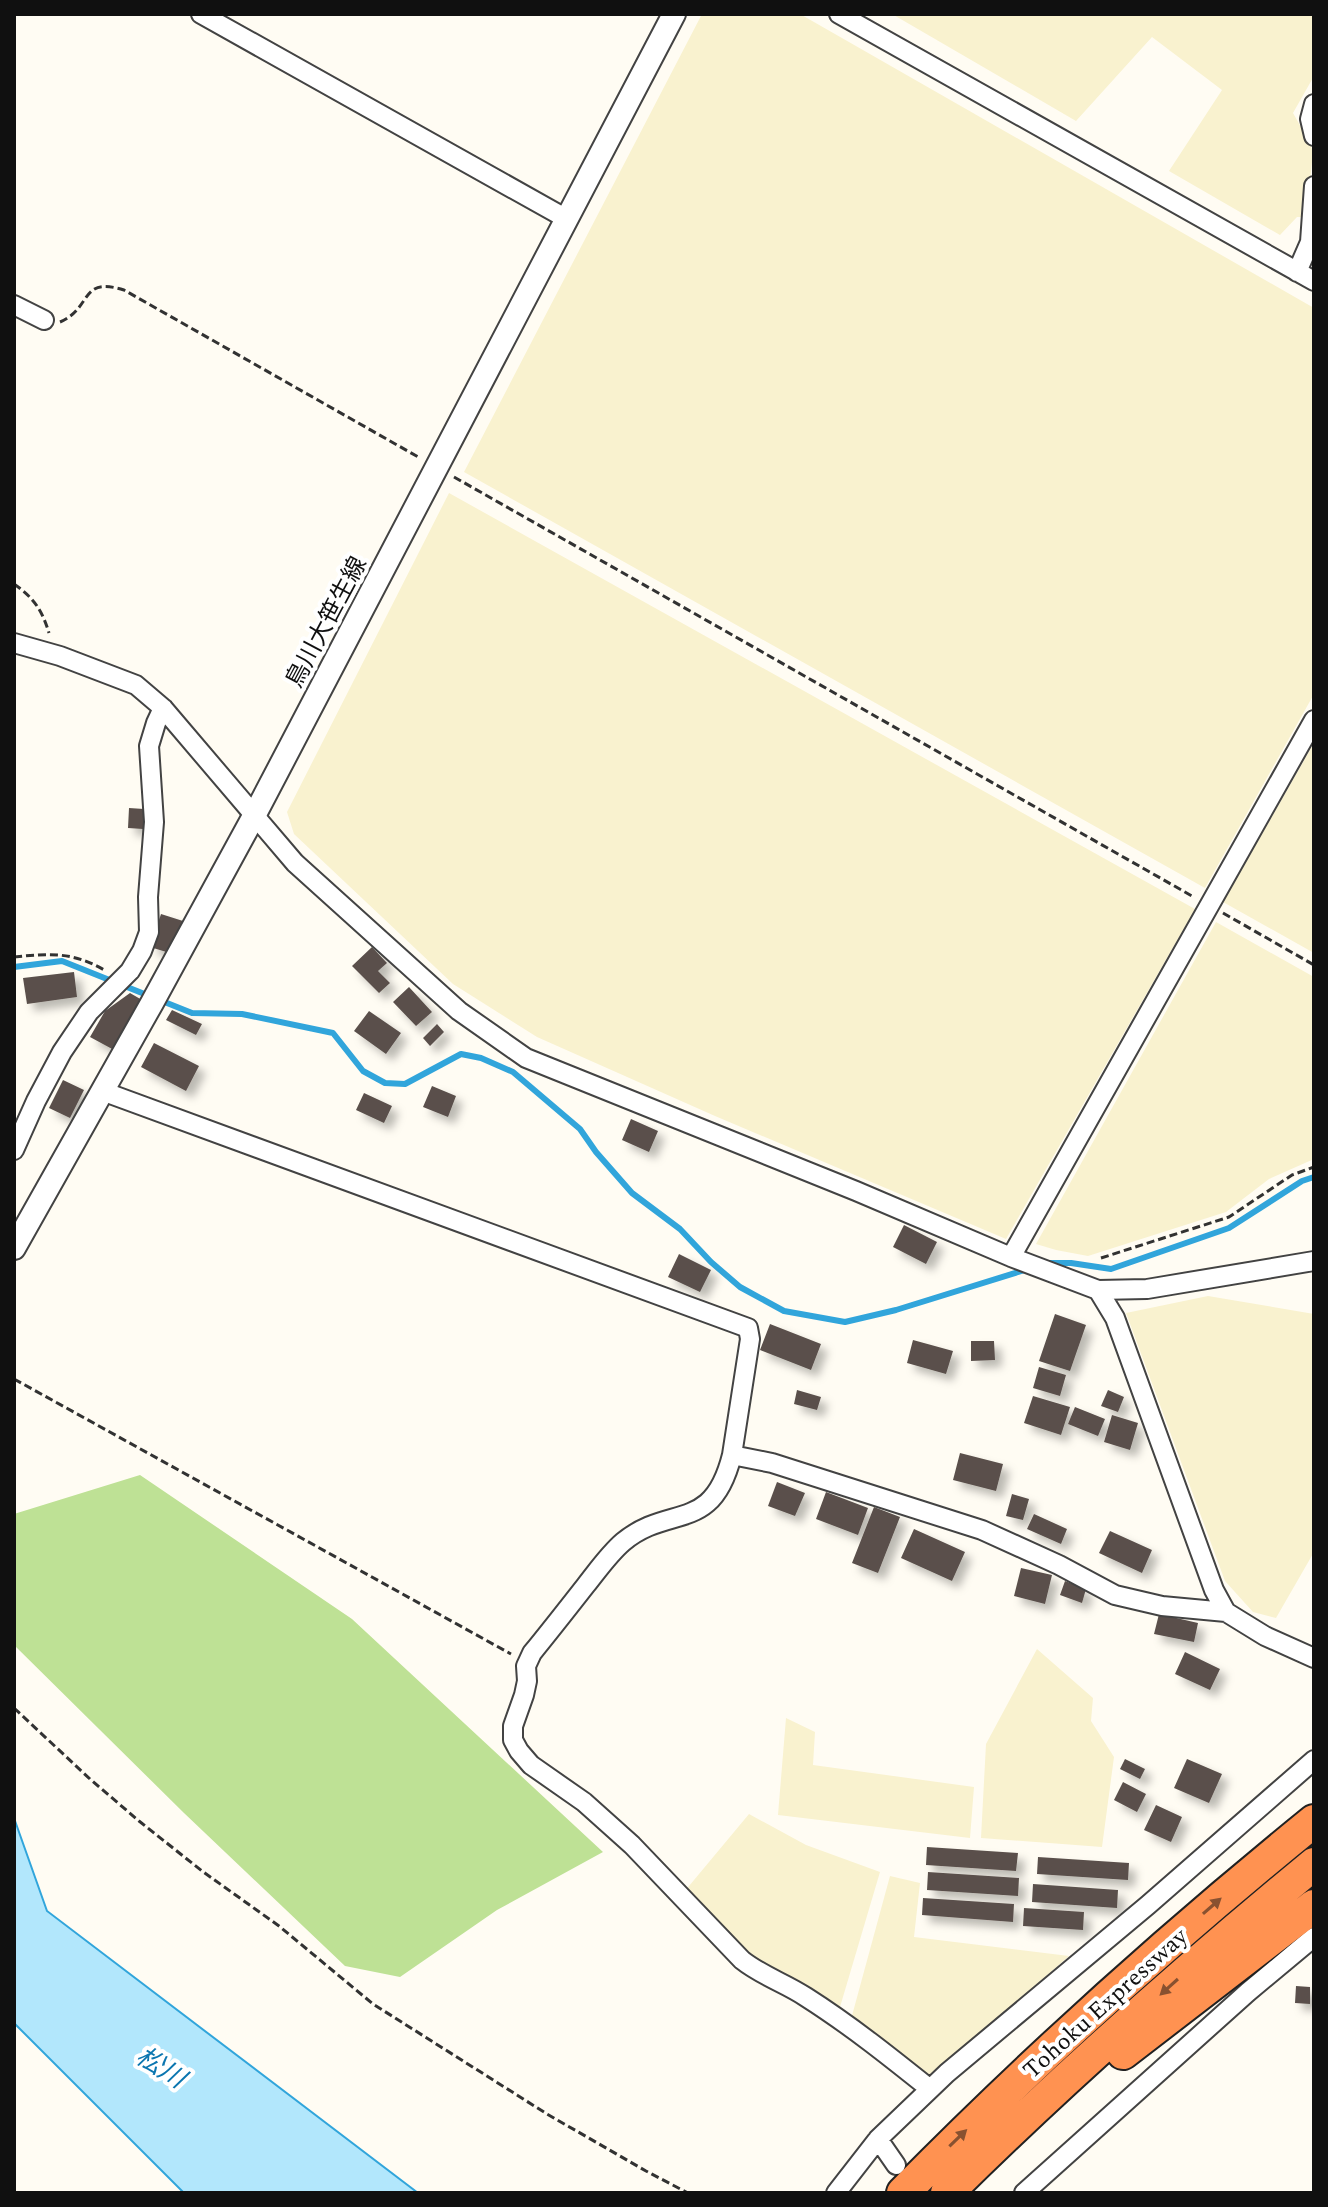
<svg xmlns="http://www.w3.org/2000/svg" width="1328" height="2207" viewBox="0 0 1328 2207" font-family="Spectral,'Noto Sans JP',serif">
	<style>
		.farmland { fill: #f9f2cf }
		.forest { fill: #bee195 }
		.water { fill: #b2e7fc; stroke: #31a5db; stroke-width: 2 }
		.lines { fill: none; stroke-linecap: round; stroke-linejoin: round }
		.stream { stroke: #31a5db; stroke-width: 6 }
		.building { fill: #5a504b; filter: url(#shadow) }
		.minor-casing { stroke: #434343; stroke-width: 22 }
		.tertiary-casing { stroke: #434343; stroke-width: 26 }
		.motorway-casing { stroke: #212121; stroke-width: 36 }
		.path { stroke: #323232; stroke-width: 3; stroke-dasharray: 8 4; stroke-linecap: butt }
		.minor { stroke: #fff; stroke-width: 18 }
		.tertiary { stroke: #fff; stroke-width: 22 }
		.motorway { stroke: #ff9251; stroke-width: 32 }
		.oneway { fill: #885130 }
		.labels { text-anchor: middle; stroke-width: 8; stroke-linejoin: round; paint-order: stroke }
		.street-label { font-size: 24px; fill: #101010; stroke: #fff }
		.water-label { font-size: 26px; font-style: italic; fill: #0b76b0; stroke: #fff }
	</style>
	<defs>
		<filter id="shadow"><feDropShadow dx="7" dy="7" stdDeviation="4" flood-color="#0004"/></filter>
	</defs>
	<rect width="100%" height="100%" fill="#fffcf3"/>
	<path class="farmland" d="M702 14H800L1314 308V694L1205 888 464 472Z
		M892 14H1314V76L1293 113 1310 143 1313 153 1306 217H1297L1280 235 1169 171 1222 90 1152 37 1076 121Z
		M449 493 1195 909 1006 1239 715 1116 537 1037 453 984 294 834 287 812Z
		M1314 743V953L1223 902Z
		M1216 922 1314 977V1159L1269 1179 1226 1212 1088 1256 1056 1250 1036 1244Z
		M1208 1296 1314 1314V1552L1276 1618 1253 1612 1225 1581 1126 1313Z
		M1037 1649 1093 1698 1091 1721 1114 1757 1102 1847 981 1838 986 1744Z
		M786 1718 815 1732 813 1765 974 1787 970 1838 778 1815Z
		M749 1814 806 1845 880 1872 840 2007 750 1954 684 1892Z
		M890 1876 920 1883 914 1937 1069 1956 926 2081 850 2023Z"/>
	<path class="forest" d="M140 1475 352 1619 603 1852 497 1910 400 1977 345 1966 184 1813 14 1645V1514Z"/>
	<path class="water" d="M14 1818 47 1911 418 2193H184L14 2023Z"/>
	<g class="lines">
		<path class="stream" d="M14 967 62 961 192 1013 242 1014 333 1033 363 1071 385 1083 405 1084 461 1054 481 1058 513 1072 580 1129 596 1152 632 1193 680 1229 711 1262 740 1287 784 1311 845 1322 896 1310 1028 1269
			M1046 1263H1071L1111 1269 1229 1228 1302 1181 1314 1177"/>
	</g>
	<path class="building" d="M129 808 144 809 143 829 128 828Z
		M161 914 183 921 173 954 150 947Z
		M372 947 387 963 378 971 390 983 379 993 352 966Z
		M74 972 77 997 27 1004 23 978Z
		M409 987 432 1012 416 1026 393 1002Z
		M130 993 142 1000 114 1050 90 1037 105 1011Z
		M172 1010 202 1024 196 1035 166 1020Z
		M369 1011 401 1033 386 1054 354 1031Z
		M437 1024 444 1032 430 1046 423 1038Z
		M154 1043 199 1066 186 1091 141 1067Z
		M63 1080 84 1090 70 1118 49 1108Z
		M432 1086 456 1096 448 1117 423 1107Z
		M364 1093 392 1106 384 1123 356 1110Z
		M631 1119 658 1131 649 1152 622 1140Z
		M904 1225 937 1242 926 1264 893 1247Z
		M679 1254 711 1270 700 1292 668 1277Z
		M1055 1314 1086 1325 1070 1371 1039 1361Z
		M770 1324 821 1344 811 1370 760 1350Z
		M913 1340 953 1351 946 1374 907 1363Z
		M971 1341H994L995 1360 971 1361Z
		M1039 1367 1066 1375 1060 1396 1033 1388Z
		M797 1390 821 1397 817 1410 794 1404Z
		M1108 1390 1124 1397 1118 1412 1101 1406Z
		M1033 1396 1070 1407 1061 1435 1024 1423Z
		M1075 1407 1105 1419 1098 1436 1068 1424Z
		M1112 1415 1138 1423 1130 1450 1104 1442Z
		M960 1453 1003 1464 996 1491 953 1480Z
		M777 1482 805 1493 795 1516 768 1506Z
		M826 1492 868 1508 858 1535 816 1519Z
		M1012 1494 1029 1499 1023 1520 1006 1516Z
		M874 1507 900 1517 878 1573 852 1563Z
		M1034 1514 1067 1529 1061 1544 1027 1529Z
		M914 1529 965 1552 952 1581 901 1558Z
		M1110 1531 1152 1550 1142 1573 1099 1553Z
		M1021 1568 1052 1575 1045 1604 1014 1596Z
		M1065 1581 1086 1589 1082 1603 1060 1595Z
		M1159 1614 1198 1623 1194 1642 1154 1634Z
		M1185 1652 1220 1669 1210 1690 1175 1674Z
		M1125 1759 1145 1769 1140 1779 1120 1769Z
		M1187 1759 1222 1774 1209 1803 1174 1788Z
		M1123 1782 1146 1794 1137 1812 1114 1800Z
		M1156 1805 1182 1817 1171 1842 1144 1830Z
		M927 1847 1018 1853 1016 1871 926 1865Z
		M1038 1857 1129 1863 1128 1880 1037 1874Z
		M928 1872 1019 1878 1018 1896 927 1890Z
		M1033 1884 1118 1890 1117 1908 1032 1902Z
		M923 1898 1014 1904 1013 1922 922 1915Z
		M1024 1908 1084 1912 1083 1930 1023 1926Z
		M1296 1986 1310 1987V2004L1295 2003Z"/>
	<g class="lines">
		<g class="minor-casing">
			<path id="minor" d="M201 14 567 219
				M839 14 1314 281
				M1314 104 1310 119 1314 136
				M1297 272 1310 242 1314 186
				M14 305 44 320
				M14 643 60 656 136 685 163 708 295 863 459 1011 526 1058 856 1191 1011 1257 1098 1290 1147 1289 1314 1261
				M102 1091 748 1328 750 1339 732 1455C712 1535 670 1503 623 1542 609 1554 598 1570 586 1585 568 1608 550 1631 532 1653L526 1666 527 1681 524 1695 513 1726V1740L519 1751 531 1765 584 1802 632 1845 742 1960C762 1976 785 1983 806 1997 850 2025 890 2057 930 2089
				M14 1150 36 1101 62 1052 89 1012 130 971 142 951 149 932 148 897 154 822 149 746 156 723 163 708
				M1011 1257 1314 720
				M1098 1290 1115 1318 1214 1590 1226 1612 1265 1636 1314 1658
				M732 1455 772 1463 982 1530 1059 1565 1115 1595 1162 1606 1226 1612
				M878 2139 896 2165
				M836 2193 878 2139 947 2073 1148 1905 1314 1760
				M1024 2193 1248 1992 1314 1937"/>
		</g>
		<g class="tertiary-casing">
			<path id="tertiary" d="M14 1248 152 1003 254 816 674 14"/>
		</g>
		<g class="motorway-casing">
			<path id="motorway" d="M1123 2053 1314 1906
				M903 2193C1033 2061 1171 1937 1314 1821
				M947 2193C1064 2077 1187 1969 1314 1864"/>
		</g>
		<path class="path" d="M60 322C93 308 79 276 124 290L420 458
			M454 477 1192 896
			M14 584C34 598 42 610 49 633
			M1223 913 1314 965
			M14 957C51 953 74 952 106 971
			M1101 1258 1229 1217 1292 1175 1314 1167
			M14 1379 511 1654
			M14 1708 90 1779 139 1821 202 1871 279 1926 373 2004 547 2114 646 2171 688 2193"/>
		<use href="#minor" class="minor"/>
		<use href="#tertiary" class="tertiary"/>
		<use href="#motorway" class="motorway"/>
	</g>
	<defs><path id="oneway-solid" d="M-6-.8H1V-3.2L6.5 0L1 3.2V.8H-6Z" transform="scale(2)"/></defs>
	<g class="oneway">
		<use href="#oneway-solid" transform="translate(1212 1906) rotate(-41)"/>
		<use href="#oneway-solid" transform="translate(1169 1987) rotate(138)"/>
		<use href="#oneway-solid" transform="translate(958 2138) rotate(-44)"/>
	</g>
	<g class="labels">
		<g class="street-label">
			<text transform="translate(326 622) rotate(-62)" y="8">鳥川大笹生線</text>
			<text transform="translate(1105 2003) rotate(-42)" y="8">Tohoku Expressway</text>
		</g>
		<g class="water-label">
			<text transform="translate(161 2067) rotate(32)" y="9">松川</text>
		</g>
	</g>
	<rect width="1328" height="2207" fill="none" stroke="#101010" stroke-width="32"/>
</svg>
